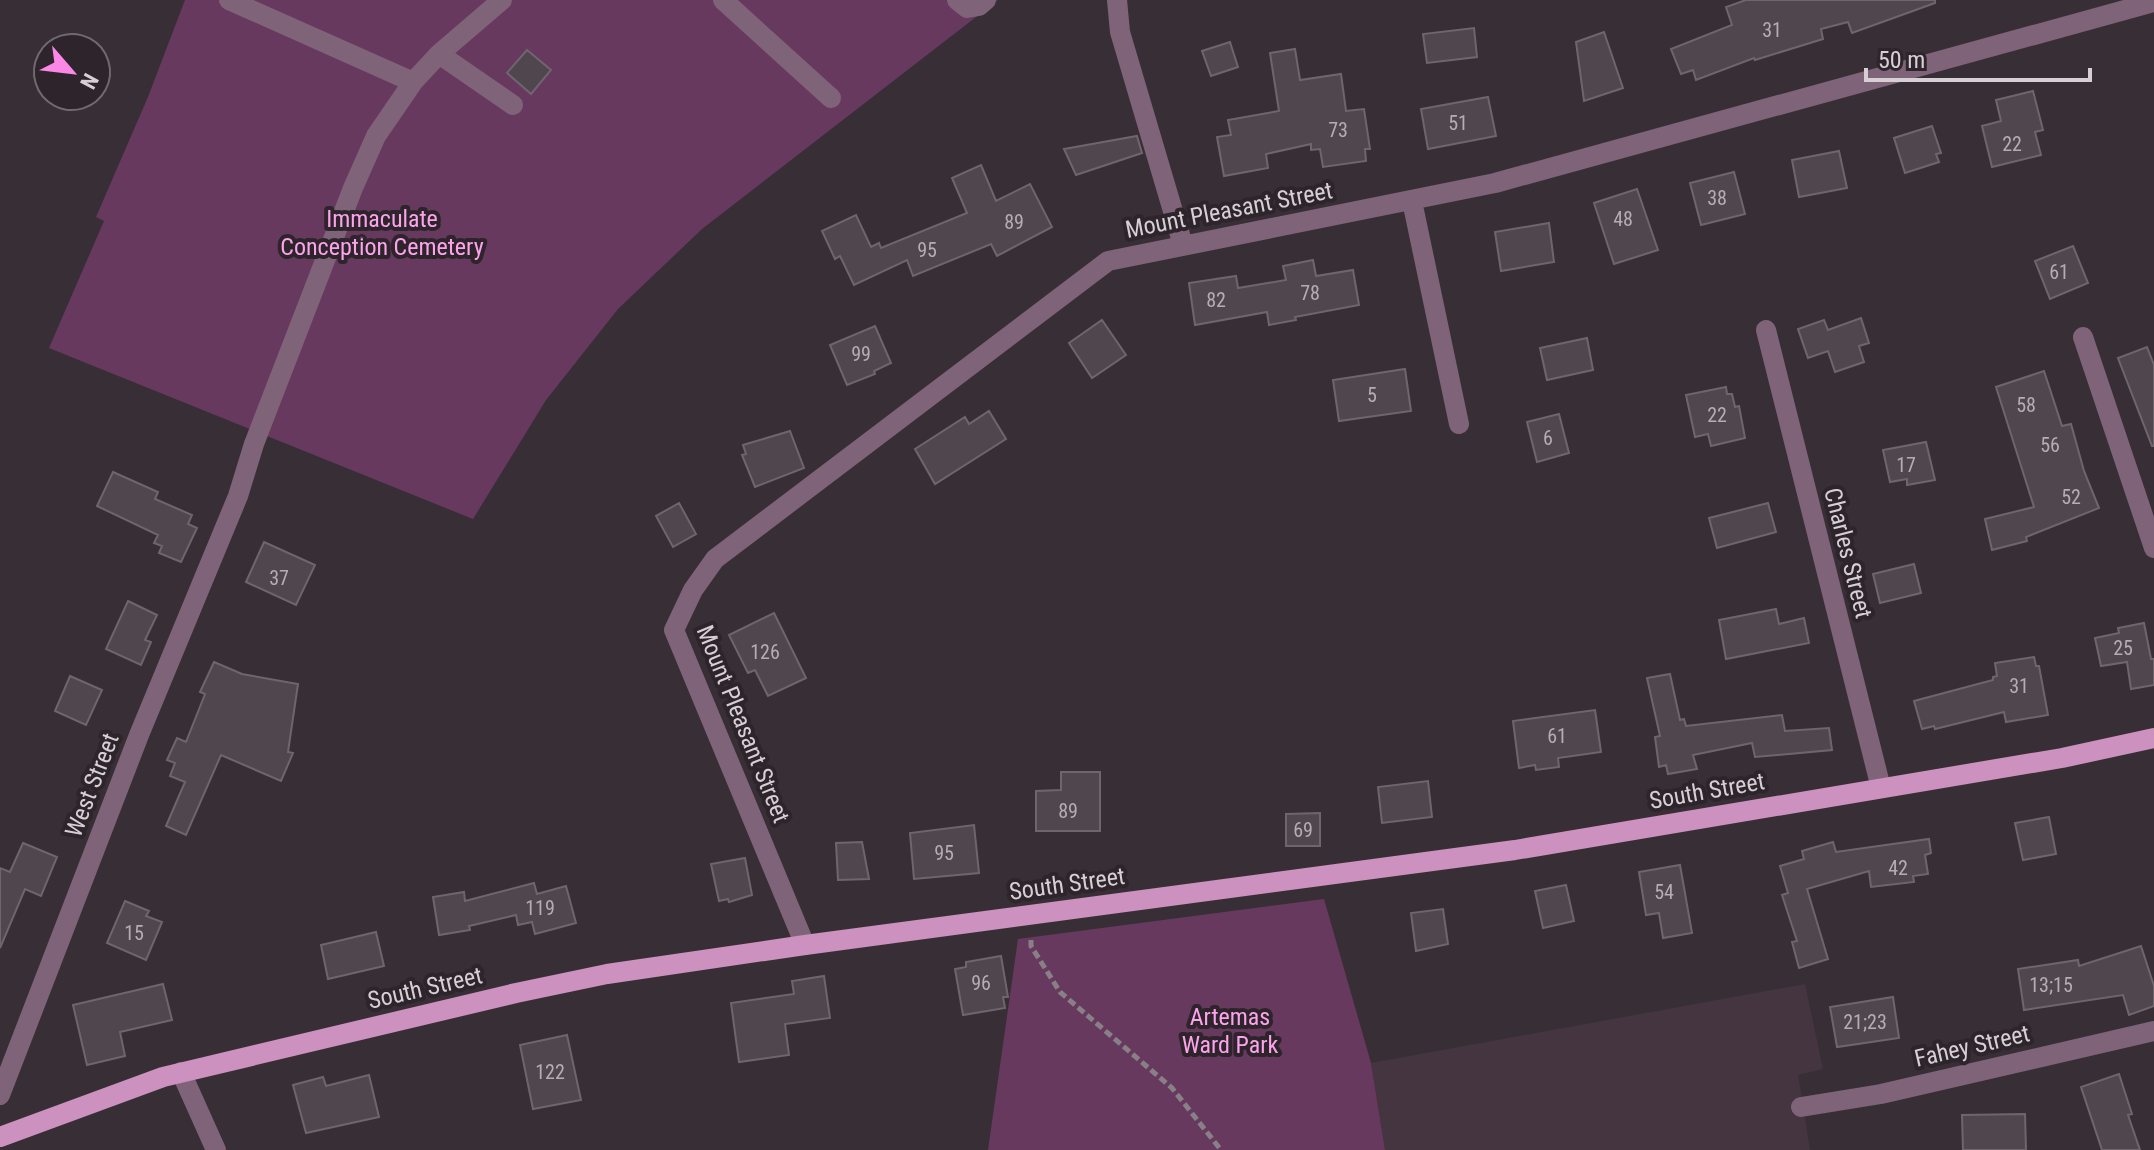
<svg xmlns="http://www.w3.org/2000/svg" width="2154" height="1150" viewBox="0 0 2154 1150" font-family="'Roboto Condensed',sans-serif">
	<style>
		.built { fill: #443540 }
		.green { fill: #68395f }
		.building { fill: #50464e; stroke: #70646d; stroke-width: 2 }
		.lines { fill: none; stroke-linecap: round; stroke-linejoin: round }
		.path { stroke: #878086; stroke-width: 5; stroke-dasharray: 8 4; stroke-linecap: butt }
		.minor { stroke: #7f6379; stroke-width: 20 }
		.major { stroke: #cc91bf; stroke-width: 20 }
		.labels { text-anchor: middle; stroke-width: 8; stroke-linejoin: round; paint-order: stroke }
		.number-label { font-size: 20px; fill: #b4aeb3 }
		.street-label { font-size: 24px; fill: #d6d0d5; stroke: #2e252c }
		.park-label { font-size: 24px; fill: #fda3eb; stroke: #2e252c }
	</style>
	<rect width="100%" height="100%" fill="#382f36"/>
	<path class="built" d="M1805 984 1823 1069 1798 1075 1810 1150H1385L1371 1063Z"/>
	<path class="green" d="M185 0H998L702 229 618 309 546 400 473 519 49 348 104 221 96 217 148 97Z
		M1324 899 1371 1063 1385 1150H988L1018 939Z"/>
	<path class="building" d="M1746 0H1935V3L1852 33 1848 22 1821 29 1823 39 1755 60 1754 58 1696 80 1693 70 1681 74 1671 49 1732 25 1726 7Z
		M1474 28 1477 57 1427 63 1423 34Z
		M1604 32 1623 88 1584 101 1576 42Z
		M1230 42 1238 67 1211 76 1202 51Z
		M1295 49 1300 80 1341 74 1346 111 1364 109 1370 149H1365L1366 161 1323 167 1320 149 1311 150V144L1266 154 1268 168 1224 176 1217 137 1231 135 1228 120 1279 111 1270 53Z
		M527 50 551 70 531 94 507 73Z
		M2033 91 2043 130 2035 132 2041 155 1992 167 1982 126 2001 121 1996 100Z
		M1488 97 1496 136 1428 149 1421 109Z
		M1932 126 1941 153 1936 154 1939 162 1905 173 1894 138Z
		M1137 136 1142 153 1076 175 1064 149Z
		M1839 151 1847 188 1799 197 1792 160Z
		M981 165 996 201 1030 184 1052 227 997 256 991 244 913 276 907 260 854 285 840 256 835 259 822 231 856 215 871 247 879 243 881 248 967 213 952 178Z
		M1734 172 1745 214 1701 225 1690 183Z
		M1637 189 1658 250 1614 264 1594 203Z
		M1549 223 1554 262 1501 271 1495 232Z
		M2073 246 2088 283 2050 299 2035 261Z
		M1313 260 1316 276 1353 270 1359 305 1295 317 1296 320 1269 325 1267 312 1195 325 1189 283 1236 276 1238 288 1286 280 1283 266Z
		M1861 318 1869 343 1859 346 1864 362 1835 372 1828 351 1808 358 1798 329 1824 320 1828 330Z
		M1102 320 1126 355 1092 378 1069 343Z
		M875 326 891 363 874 371 875 374 847 385 830 345Z
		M1587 338 1593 370 1547 380 1540 348Z
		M2147 347 2154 365V446H2152L2118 358Z
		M1405 369 1411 411 1339 421 1333 380Z
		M2044 371 2062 426 2071 424 2084 471 2099 508 2026 537 2027 541 1992 550 1985 519 2034 507 1996 387Z
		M1726 387 1727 394H1732L1735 407 1739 406 1745 438 1711 446 1708 434 1695 437 1686 395Z
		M989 411 1006 439 935 484 915 449 965 417 969 424Z
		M1559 414 1569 453 1537 462 1527 422Z
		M790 431 804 468 755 487 742 455 746 454 743 445Z
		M1926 442 1935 480 1907 485V479L1890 482 1883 450Z
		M113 472 158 492 155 499 192 515 188 524 197 528 181 562 159 553 162 546 154 543 158 535 97 506Z
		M679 503 696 534 673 547 656 516Z
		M1768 503 1776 532 1717 548 1709 518Z
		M264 542 315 565 296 605 246 582Z
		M1914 564 1921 593 1880 603 1873 574Z
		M128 601 157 615 145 640 151 642 141 665 106 649Z
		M1776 609 1779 624 1804 618 1809 643 1726 659 1719 620Z
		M774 613 806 678 768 696 755 670 748 673 729 635Z
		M2144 623 2151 659H2154V685L2131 689 2127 662 2101 666 2095 638 2119 633 2118 628Z
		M2034 657 2036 666H2039L2048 715 2006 722 2004 712 1935 729 1934 726 1922 729 1914 701 1993 680V677L1997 676 1995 663Z
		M214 662 242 674 298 684 288 752 293 753 281 781 221 755 186 835 166 826 185 782 170 776 175 763 167 760 177 738 186 742 205 694 200 692Z
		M1670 674 1680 720 1684 719 1686 726 1782 715 1785 731 1829 728 1832 750 1755 757 1752 743 1693 755 1697 769 1668 774 1666 765 1659 767 1655 737 1660 736 1647 678Z
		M70 676 102 690 86 725 55 711Z
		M1595 710 1601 752 1558 758 1559 767 1536 770 1535 765 1519 768 1513 721Z
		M1061 772H1100V831H1036V791L1061 790Z
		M1428 781 1432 817 1382 823 1378 787Z
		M1320 813V846H1286V814Z
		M2049 817 2056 854 2023 860 2015 823Z
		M974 825 979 873 914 879 910 833Z
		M1929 839 1931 853 1925 855 1928 874 1913 876 1914 882 1871 887 1869 871 1807 889 1828 959 1799 968 1792 942 1797 941 1782 895 1788 893 1780 866 1804 859 1802 851 1833 842 1836 852Z
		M862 842 869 879 838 880 836 843Z
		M23 843 57 857 41 896 25 889 0 948V868L10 872Z
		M745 858 752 895 729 902 728 899 719 901 711 864Z
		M1680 865 1692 933 1663 938 1659 913 1646 915 1639 872Z
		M534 883 537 894 566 886 576 923 535 934 532 922 518 925 516 915 469 926 470 930 439 935 433 897 464 892 465 901Z
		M1566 885 1574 921 1543 928 1535 891Z
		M125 901 149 911 146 916 162 922 146 960 107 943Z
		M1443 909 1448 944 1416 951 1411 913Z
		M376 932 384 966 328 979 321 945Z
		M2141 946 2154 986V1006L2129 1015 2123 995 2024 1010 2018 969 2078 960 2079 966Z
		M1001 956 1008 997H1003L1005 1008 963 1015 955 969 966 967V962Z
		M824 976 830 1018 785 1024 789 1055 739 1062 731 1003 794 994 792 981Z
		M163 984 172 1020 120 1032 125 1056 87 1065 73 1005Z
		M1893 997 1899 1038 1837 1047 1830 1007Z
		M567 1035 581 1100 533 1109 520 1045Z
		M2119 1074 2132 1114 2128 1115 2140 1150H2102L2081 1087Z
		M369 1075 379 1117 306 1133 293 1085 323 1077 326 1086Z
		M2025 1114 2026 1150H1963L1962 1115Z"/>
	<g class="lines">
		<path class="path" d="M1031 940V946L1060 992 1172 1088 1221 1150"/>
		<path class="minor" d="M229 0 413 82 439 54 513 105
			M723 0 831 98
			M957 0 967 8 979 6 986 0
			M1117 0 1120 32 1183 245
			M439 54 502 0
			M1412 201 1459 424
			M1766 330 1881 788
			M2083 337 2154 548
			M805 945 674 630 693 590 715 559 1108 261 1495 183 2154 2
			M181 1072 216 1150
			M0 1095 139 735 238 496 254 444 353 188 376 136 413 82
			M1801 1107 1881 1094 2154 1031"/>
		<path class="major" d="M0 1137 163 1077 516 993 607 974 805 945 1515 850 2062 758 2154 738"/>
	</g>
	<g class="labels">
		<g class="number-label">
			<text x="1772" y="37">31</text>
			<text x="1458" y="130">51</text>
			<text x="1338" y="137">73</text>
			<text x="2012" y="151">22</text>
			<text x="1717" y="205">38</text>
			<text x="1623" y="226">48</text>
			<text x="1014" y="229">89</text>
			<text x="927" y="257">95</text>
			<text x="2059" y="279">61</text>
			<text x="1310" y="300">78</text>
			<text x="1216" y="307">82</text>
			<text x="861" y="361">99</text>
			<text x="1372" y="402">5</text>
			<text x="2026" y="412">58</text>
			<text x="1717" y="422">22</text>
			<text x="1548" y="445">6</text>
			<text x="2050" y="452">56</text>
			<text x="1906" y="472">17</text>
			<text x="2071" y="504">52</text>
			<text x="279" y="585">37</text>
			<text x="2123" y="655">25</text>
			<text x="765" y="659">126</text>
			<text x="2019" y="693">31</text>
			<text x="1557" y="743">61</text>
			<text x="1068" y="818">89</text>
			<text x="1303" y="837">69</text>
			<text x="944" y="860">95</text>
			<text x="1898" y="875">42</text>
			<text x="1664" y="899">54</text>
			<text x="540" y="915">119</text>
			<text x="134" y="940">15</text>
			<text x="981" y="990">96</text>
			<text x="2051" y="992">13;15</text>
			<text x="1865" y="1029">21;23</text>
			<text x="550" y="1079">122</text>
		</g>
		<g class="street-label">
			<text transform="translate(1229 210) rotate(-11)" y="8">Mount Pleasant Street</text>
			<text transform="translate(1848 553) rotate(76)" y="8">Charles Street</text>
			<text transform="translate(743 724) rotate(68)" y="8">Mount Pleasant Street</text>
			<text transform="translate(92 785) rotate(-69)" y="8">West Street</text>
			<text transform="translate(1707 791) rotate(-10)" y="8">South Street</text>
			<text transform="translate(1067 884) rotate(-8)" y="8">South Street</text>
			<text transform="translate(425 988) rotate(-13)" y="8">South Street</text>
			<text transform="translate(1972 1046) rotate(-13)" y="8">Fahey Street</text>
		</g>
		<g class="park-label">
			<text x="382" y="227">Immaculate<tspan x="382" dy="28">Conception Cemetery</tspan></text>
			<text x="1230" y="1025">Artemas<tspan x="1230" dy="28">Ward Park</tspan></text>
		</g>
	</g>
	<g transform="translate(72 72) rotate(118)"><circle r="38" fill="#2e252c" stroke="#716970" stroke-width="2"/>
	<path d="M0-6L14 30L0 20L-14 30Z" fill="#fb87e6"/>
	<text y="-12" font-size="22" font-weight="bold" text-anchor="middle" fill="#d6d0d5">N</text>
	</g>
	<path d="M1866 68v12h224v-12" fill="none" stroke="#d6d0d5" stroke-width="4"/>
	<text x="1878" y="68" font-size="24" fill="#d6d0d5" stroke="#2e252c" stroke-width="6" paint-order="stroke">50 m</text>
</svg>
